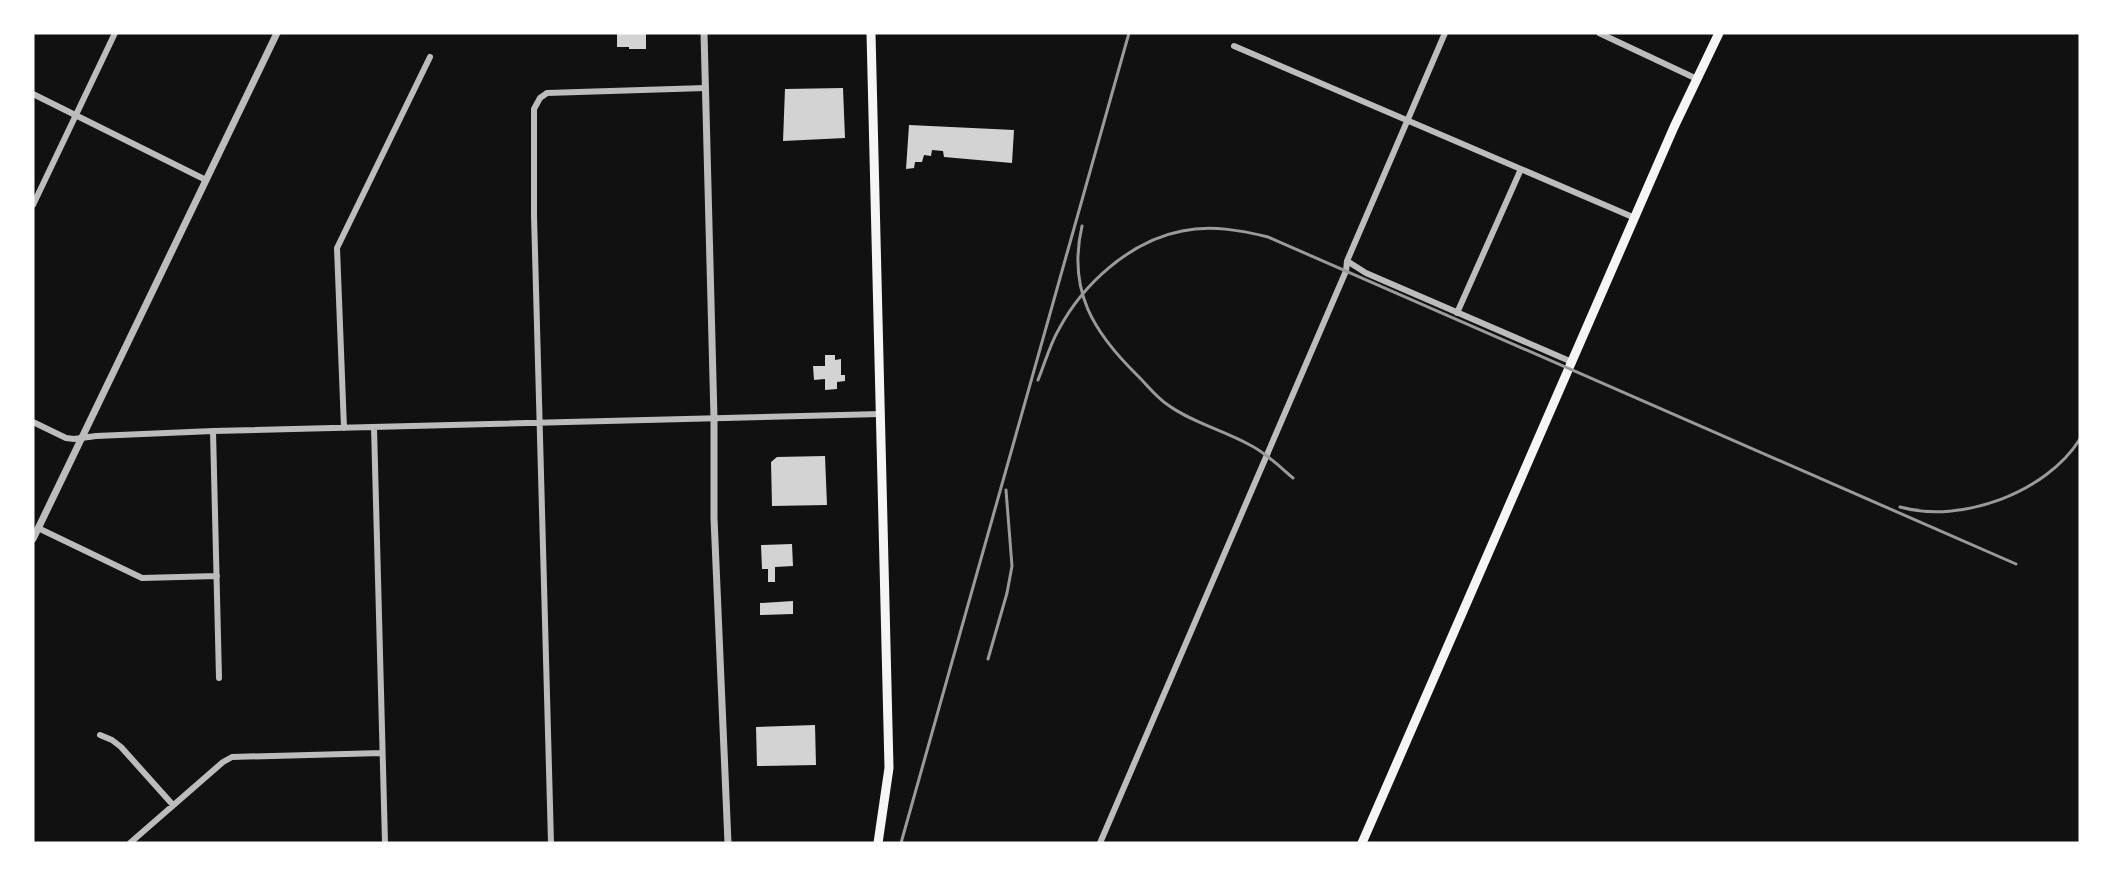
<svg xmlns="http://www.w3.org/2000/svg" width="2113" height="876" viewBox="0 0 2113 876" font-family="'Varela Round',sans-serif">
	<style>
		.building { fill: #d3d3d3 }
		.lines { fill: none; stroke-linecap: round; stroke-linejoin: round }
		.minor { stroke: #bcbcbc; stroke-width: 6 }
		.tertiary { stroke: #bcbcbc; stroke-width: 7 }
		.primary { stroke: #f5f5f5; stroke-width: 9 }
		.rail { stroke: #9a9a9a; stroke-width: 3 }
	</style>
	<rect width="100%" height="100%" fill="#111"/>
	<path class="building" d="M617 33H646V49H629V47H617Z
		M843 88 845 138 783 141 785 89Z
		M909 125 1014 130 1012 163 944 157 943 151 932 150 931 156 924 155 922 162H915L914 168 906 169Z
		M825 355H835V360L841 359V375H845V381L837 382V389L825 390V379L814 380 813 366H825Z
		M825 456 827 505 772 506 771 462 777 457Z
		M792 544 793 566 775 567V582H768V569H762L761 545Z
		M793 601V614L760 615V603Z
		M815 725 816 765 757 766 756 727Z"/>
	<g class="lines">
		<path class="minor" d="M1599 33 1697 79
			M1234 46 1635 218
			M33 94 206 180
			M33 205 115 33
			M1347 261 1366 273 1572 362
			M1457 313 1521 169
			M33 422 66 438 74 439 96 436 213 431 881 414
			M374 427 385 843
			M344 428 337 248 430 57
			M213 431 219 678
			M38 528 142 578 217 576
			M100 735 112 740 121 747 173 805
			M130 843 223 762 232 757 382 753
			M551 843 534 215V109L540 98 547 93 705 88
			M1100 843 1346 271 1347 261 1445 33"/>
		<path class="tertiary" d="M704 33 714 418V518L728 843
			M33 539 277 33"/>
		<path class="primary" d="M871 33 889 768 878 843
			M1362 843 1674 127 1719 33"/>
		<path class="rail" d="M1082 226C1067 291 1094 333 1138 376 1148 386 1156 397 1168 405 1193 423 1223 430 1250 445 1266 453 1279 466 1293 478
			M1038 380C1045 363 1050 344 1059 329 1083 284 1130 241 1182 231 1211 225 1240 230 1268 237L2016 564
			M1900 507C1961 524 2046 493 2080 439
			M988 659 1007 593 1012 566 1006 490
			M901 843 1129 33"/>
	</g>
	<rect width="2113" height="876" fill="none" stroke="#ffffff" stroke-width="69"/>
</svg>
